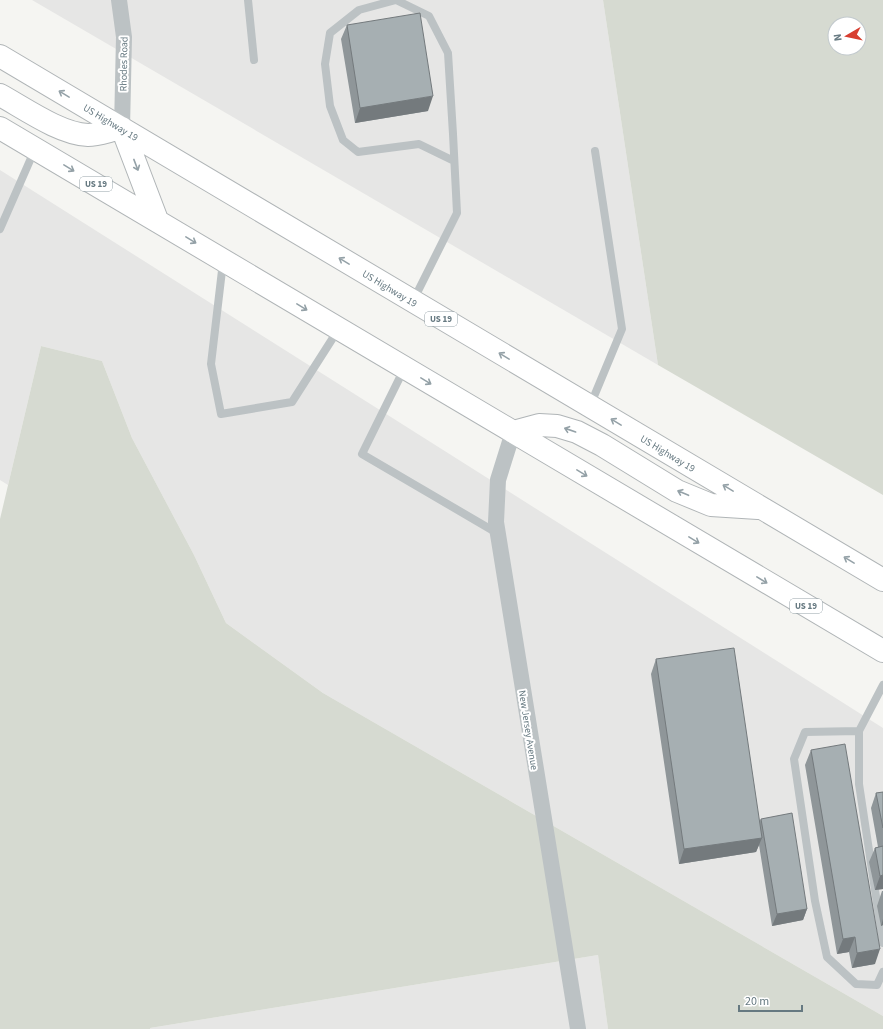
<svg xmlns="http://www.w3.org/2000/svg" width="883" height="1029" viewBox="0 0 883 1029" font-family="'Source Sans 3',sans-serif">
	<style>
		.built { fill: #e6e6e5 }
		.green { fill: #d6dad1; fill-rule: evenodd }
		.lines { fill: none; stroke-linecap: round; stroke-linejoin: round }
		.trunk-casing { stroke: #b0b5b7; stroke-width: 24 }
		.service { stroke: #bcc2c4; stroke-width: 8 }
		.minor { stroke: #bcc2c4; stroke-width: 16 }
		.trunk { stroke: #fff; stroke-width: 22 }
		.wall { fill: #8f9699 }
		.shaded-wall { fill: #747a7d }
		.building { fill: #a6afb2; stroke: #747a7d }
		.oneway { stroke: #94a1a7 }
		.labels { text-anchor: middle; stroke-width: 4; stroke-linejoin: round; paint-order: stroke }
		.shield { fill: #fff; stroke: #94a1a7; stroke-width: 1 }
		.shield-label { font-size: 9px; font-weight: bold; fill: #667981 }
		.street-label { font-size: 10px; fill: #667981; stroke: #fff }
	</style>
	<rect width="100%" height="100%" fill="#f5f5f2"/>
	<path class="built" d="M32 0H603L658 365Z
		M0 170 883 728V1016L323 693 226 623 194 555 132 438 102 361 41 346 8 485 0 480Z
		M598 955 608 1029H150V1028Z"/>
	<path class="green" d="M603 0H883V495L658 365ZM835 24H859V48H835Z
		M41 346 102 361 132 438 194 555 226 623 323 693 883 1016V1029H608L598 955 150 1028V1029H0V519Z"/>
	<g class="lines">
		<g class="trunk-casing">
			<path id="trunk" d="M0 56 883 580
				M0 95C24 108 60 134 88 135 98 135 111 130 122 128
				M0 128 883 651
				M122 128 157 220
				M513 432 539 425 557 426 577 432 602 445 677 491 711 505 758 508"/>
		</g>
		<path class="service" d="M248 0 254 60
			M0 229 35 149
			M223 262 211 364 221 414 292 402 338 330
			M413 301 457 213 453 134 448 53 429 16 396 0 359 10 330 33 325 64 330 106 343 140 358 152 419 144 454 161
			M404 369 362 454 497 533
			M590 406 622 329 595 151
			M883 685 859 731V784L883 943
			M859 731 805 732 794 759 815 901 827 957 856 984 877 985 883 972"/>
		<path class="minor" d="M119 0 124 37 122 128
			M513 432 498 480 496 522 578 1029"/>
		<use href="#trunk" class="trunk"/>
	</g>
	<path class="wall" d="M347 25 428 111 355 123 341 39Z
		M656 659 759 822 761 819 807 909 803 920 772 926 759 845 756 852 679 864 651 674Z
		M811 750 875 964 852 968 849 952 837 954 805 765Z
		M883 792V889L875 890 869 862 875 848 878 847 871 808 876 793Z
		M882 891H883V925L881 926 877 906Z"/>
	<path class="shaded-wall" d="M433 96 428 111 355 123 360 108Z
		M762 838 756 852 679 864 684 849Z
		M883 875V889L875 890 880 876Z
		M807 909 803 920 772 926 777 914Z
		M883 919V925L881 926Z
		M855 937 849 952 837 954 843 939Z
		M880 949 875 964 852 968 857 953Z"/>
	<path class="building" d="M420 13 433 96 360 108 347 25Z
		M734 648 762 838 684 849 656 659Z
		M845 744 880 949 857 953 855 937 843 939 811 750Z
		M883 792V828L876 793Z
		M792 813 807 909 777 914 761 819Z
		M883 846V875L880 876 875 848Z"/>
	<defs><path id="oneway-shaft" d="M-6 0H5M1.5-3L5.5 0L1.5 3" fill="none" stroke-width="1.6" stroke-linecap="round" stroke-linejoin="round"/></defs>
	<g class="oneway">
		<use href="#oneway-shaft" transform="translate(64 94) rotate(-149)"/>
		<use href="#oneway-shaft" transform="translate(136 165) rotate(69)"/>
		<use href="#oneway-shaft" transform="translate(69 168) rotate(31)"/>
		<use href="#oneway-shaft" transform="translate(191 240) rotate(31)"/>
		<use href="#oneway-shaft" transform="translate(344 261) rotate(-149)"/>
		<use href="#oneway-shaft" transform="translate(302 307) rotate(31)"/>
		<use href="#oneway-shaft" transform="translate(504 356) rotate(-149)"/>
		<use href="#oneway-shaft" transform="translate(426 381) rotate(31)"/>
		<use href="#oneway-shaft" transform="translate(616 422) rotate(-149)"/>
		<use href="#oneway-shaft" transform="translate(570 430) rotate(-161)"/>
		<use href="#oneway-shaft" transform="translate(582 473) rotate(31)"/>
		<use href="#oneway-shaft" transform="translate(728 488) rotate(-149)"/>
		<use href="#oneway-shaft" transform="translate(683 493) rotate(-157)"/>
		<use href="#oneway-shaft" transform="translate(694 540) rotate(31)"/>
		<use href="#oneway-shaft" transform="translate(849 560) rotate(-149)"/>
		<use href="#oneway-shaft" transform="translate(762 580) rotate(31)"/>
	</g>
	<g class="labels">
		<g class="shield">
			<rect x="80" y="177" width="32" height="14" rx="3"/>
			<rect x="425" y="312" width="32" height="14" rx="3"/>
			<rect x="790" y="599" width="32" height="14" rx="3"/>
		</g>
		<g class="shield-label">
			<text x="96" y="187">US 19</text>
			<text x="441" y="322">US 19</text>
			<text x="806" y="609">US 19</text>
		</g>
		<g class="street-label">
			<text transform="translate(123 64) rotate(-89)" y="4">Rhodes Road</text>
			<text transform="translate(111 122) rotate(31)" y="4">US Highway 19</text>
			<text transform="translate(390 288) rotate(31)" y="4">US Highway 19</text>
			<text transform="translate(668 453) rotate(31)" y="4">US Highway 19</text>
			<text transform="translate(529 730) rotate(81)" y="4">New Jersey Avenue</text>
		</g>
	</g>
	<g transform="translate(847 36) rotate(261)"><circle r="19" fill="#ffffff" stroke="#c2c9cd"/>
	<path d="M0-3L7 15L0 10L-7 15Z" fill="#d83e30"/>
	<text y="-6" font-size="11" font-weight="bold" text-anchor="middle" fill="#667981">N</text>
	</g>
	<path d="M739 1005v6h63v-6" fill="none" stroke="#667981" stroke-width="2"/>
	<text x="745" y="1005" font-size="12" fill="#667981" stroke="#ffffff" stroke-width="3" paint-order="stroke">20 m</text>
</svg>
